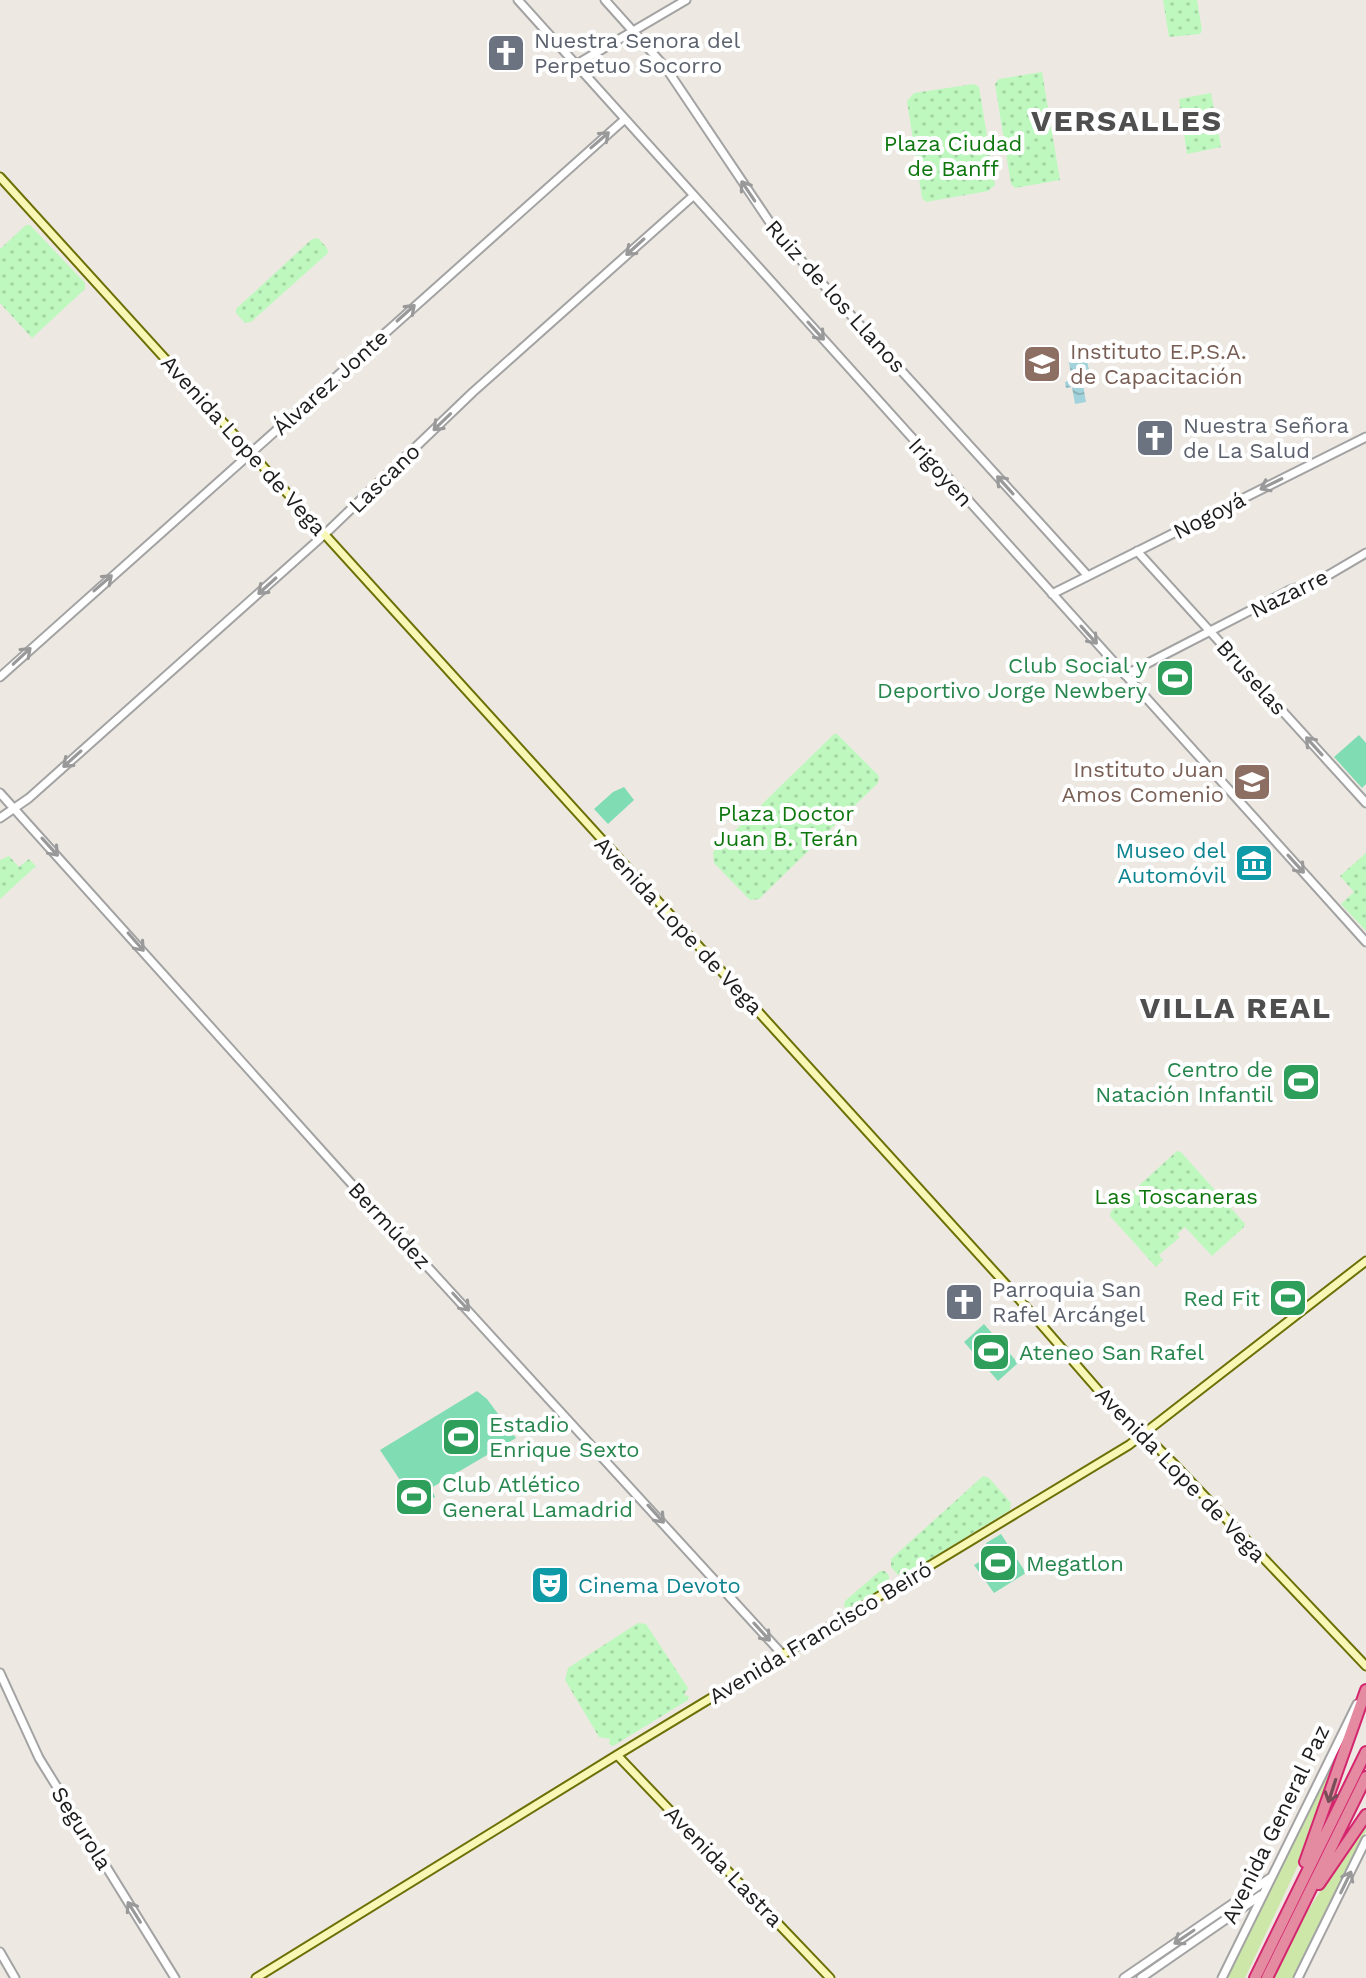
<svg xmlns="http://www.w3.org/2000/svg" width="1366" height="1978" viewBox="0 0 1366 1978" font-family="'Work Sans',sans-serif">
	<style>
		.grass { fill: #cce7a8 }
		.park { fill: url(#park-dots) }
		.pitch { fill: #80dcb2 }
		.water { fill: url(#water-waves) }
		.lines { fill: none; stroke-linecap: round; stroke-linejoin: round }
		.tertiary-casing { stroke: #a3a3a3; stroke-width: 11 }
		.secondary-casing { stroke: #6c7006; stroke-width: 11 }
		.motorway-casing { stroke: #d4266e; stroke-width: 14 }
		.tertiary { stroke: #fff; stroke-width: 7 }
		.secondary { stroke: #f8f7b5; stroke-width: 7 }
		.motorway { stroke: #e48aa1; stroke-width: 10 }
		.oneway { stroke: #999 }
		.oneway2 { stroke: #764e58 }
		.labels { text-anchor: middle; stroke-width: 8; stroke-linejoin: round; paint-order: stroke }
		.worship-label { font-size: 22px; fill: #5b616d; stroke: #fff; text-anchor: start }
		.park-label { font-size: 22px; fill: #0d770e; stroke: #fff }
		.street-label { font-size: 22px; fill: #1c1c1c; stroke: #fff }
		.education-label { font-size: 22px; fill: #785e54; stroke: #fff; text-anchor: start }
		.leisure-label { font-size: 22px; fill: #27864d; stroke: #fff; text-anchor: start }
		.culture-label { font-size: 22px; fill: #0d838f; stroke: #fff; text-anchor: end }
		.district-label { font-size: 30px; font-weight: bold; letter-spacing: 2px; fill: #4f4f4f; stroke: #fff }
	</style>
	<defs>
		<pattern id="park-dots" width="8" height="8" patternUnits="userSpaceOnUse" patternTransform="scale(2)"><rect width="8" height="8" fill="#bef8bf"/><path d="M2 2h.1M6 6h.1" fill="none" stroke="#a3d4a4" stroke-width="1.8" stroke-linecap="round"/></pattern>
		<pattern id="water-waves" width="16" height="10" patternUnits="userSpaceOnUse" patternTransform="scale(2)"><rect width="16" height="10" fill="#a2d2db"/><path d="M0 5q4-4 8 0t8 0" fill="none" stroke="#8bb4bb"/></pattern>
	</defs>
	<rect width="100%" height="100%" fill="#ede9e2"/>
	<path class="grass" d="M1347 1728 1308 1844 1245 1978H1225Z
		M1366 1820V1831L1294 1978H1273L1305 1915Z"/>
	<path class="park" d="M1163 0H1197L1202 30 1200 34 1169 37Z
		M1042 72 1060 180 1015 188 1011 184 995 84 999 79Z
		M974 84 979 87 995 185 988 191 926 202 922 198 907 101 914 93Z
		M1211 93 1221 147 1187 154 1179 99Z
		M26 225H30L85 283V289L32 338 0 303V249Z
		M318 238 327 248 328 253 251 322 245 323 236 313V309L312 239Z
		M834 734H837L879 776 878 783 759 899 750 900 714 863 713 852Z
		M1366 853V931L1341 904 1354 892 1340 876Z
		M9 856 19 867 29 859 36 866 0 899V860Z
		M1177 1151 1181 1152 1245 1224 1244 1227 1212 1256 1185 1227 1177 1234 1180 1237 1159 1255 1163 1260 1156 1267 1110 1216 1111 1211Z
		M983 1476 989 1478 1011 1503 1010 1510 904 1575H898L891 1567V1559Z
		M880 1571H885L889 1576V1585L849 1608 844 1607 845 1601Z
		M638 1623 646 1624 688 1688 684 1695 689 1696 688 1700 613 1746 609 1744 610 1739 599 1737 565 1680 568 1668Z"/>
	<path class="pitch" d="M1359 735 1366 743V784L1362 788 1334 757Z
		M624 787 634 800 608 824 594 809 613 792Z
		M984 1324 1018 1363 998 1381 964 1342Z
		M477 1391 487 1399 516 1438 431 1488 435 1497 418 1507 380 1450Z
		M1001 1534 1026 1573 994 1593 974 1565 993 1554 986 1543Z"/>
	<path class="water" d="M1086 353 1090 377 1082 379 1086 402 1075 404 1072 387 1066 388 1065 382 1072 380 1068 356Z"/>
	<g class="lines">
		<g class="tertiary-casing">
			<path id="tertiary" d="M518 0 1366 942
				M605 0 666 68 779 236 1088 576
				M577 64 686 0
				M1137 551 1366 803
				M1052 594 1366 437
				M1125 675 1292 589 1315 583 1366 553
				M0 677 625 119
				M0 793 349 1181 783 1655
				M0 818 29 798 325 534 473 392 693 196
				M0 1673 39 1758 175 1978
				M0 1952 15 1978
				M1124 1978 1270 1878
				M1141 1978 1261 1895
				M1222 1978 1357 1704
				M1298 1978 1366 1840"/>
		</g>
		<g class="secondary-casing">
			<path id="secondary" d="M0 177 1012 1291 1133 1430 1152 1442 1176 1466 1366 1666
				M617 1755 830 1978
				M256 1978 617 1755 1129 1445 1366 1261"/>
		</g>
		<g class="motorway-casing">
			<path id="motorway" d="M1305 1862 1366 1690
				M1319 1884 1366 1815
				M1255 1978 1366 1752
				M1267 1978 1366 1777"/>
		</g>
		<use href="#tertiary" class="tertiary"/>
		<use href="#secondary" class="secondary"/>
		<use href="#motorway" class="motorway"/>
	</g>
	<defs><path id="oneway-shaft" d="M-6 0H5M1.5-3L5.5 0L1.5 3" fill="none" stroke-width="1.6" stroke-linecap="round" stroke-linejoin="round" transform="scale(2)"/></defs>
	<g class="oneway">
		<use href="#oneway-shaft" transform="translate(600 140) rotate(-41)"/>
		<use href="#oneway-shaft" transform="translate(748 191) rotate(-124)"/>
		<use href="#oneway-shaft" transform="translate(635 247) rotate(138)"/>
		<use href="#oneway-shaft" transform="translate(406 313) rotate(-42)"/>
		<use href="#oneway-shaft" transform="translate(816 331) rotate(48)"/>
		<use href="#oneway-shaft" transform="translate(442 422) rotate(136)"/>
		<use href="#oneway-shaft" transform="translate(1271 484) rotate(154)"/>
		<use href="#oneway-shaft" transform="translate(1005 485) rotate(-132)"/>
		<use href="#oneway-shaft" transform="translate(103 583) rotate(-41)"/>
		<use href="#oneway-shaft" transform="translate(267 586) rotate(138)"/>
		<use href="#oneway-shaft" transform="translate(1089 635) rotate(48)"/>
		<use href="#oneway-shaft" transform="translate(22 656) rotate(-43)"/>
		<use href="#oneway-shaft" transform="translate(1314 746) rotate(-132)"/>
		<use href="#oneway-shaft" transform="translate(72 759) rotate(138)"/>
		<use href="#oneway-shaft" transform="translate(50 847) rotate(48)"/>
		<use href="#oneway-shaft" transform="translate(1296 864) rotate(48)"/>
		<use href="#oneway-shaft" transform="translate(136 942) rotate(49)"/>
		<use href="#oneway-shaft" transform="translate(461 1302) rotate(47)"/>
		<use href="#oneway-shaft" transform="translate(656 1514) rotate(48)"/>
		<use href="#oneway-shaft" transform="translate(762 1632) rotate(48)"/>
		<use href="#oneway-shaft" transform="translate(1346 1882) rotate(-64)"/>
		<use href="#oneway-shaft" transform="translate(134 1912) rotate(-122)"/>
		<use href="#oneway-shaft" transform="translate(1184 1937) rotate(146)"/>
	</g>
	<use class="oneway2" href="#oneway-shaft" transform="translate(1332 1791) rotate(108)"/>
	<defs>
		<g id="church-square" transform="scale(2)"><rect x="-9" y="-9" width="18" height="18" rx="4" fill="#6b7280" stroke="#fff"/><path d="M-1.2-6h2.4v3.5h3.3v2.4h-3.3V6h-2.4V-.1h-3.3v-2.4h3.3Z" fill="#fff"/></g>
		<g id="university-square" transform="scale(2)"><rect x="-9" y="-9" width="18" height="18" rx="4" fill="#8d6e63" stroke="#fff"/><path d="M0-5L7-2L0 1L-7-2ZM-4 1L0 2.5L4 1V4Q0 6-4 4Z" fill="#fff"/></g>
		<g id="stadium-square" transform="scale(2)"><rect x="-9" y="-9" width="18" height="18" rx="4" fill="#2e9e5b" stroke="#fff"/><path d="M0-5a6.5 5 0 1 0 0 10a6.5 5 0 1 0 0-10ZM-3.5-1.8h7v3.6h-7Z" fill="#fff"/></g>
		<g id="museum-square" transform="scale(2)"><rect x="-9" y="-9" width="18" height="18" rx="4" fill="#0f9aa8" stroke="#fff"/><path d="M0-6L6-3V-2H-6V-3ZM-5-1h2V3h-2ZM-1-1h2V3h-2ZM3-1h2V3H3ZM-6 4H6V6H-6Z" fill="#fff"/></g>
		<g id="theatre-square" transform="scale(2)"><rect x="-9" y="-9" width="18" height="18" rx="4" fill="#0f9aa8" stroke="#fff"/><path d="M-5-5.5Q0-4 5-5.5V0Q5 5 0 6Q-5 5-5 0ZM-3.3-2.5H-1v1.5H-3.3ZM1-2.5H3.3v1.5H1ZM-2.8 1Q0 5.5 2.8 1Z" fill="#fff"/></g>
	</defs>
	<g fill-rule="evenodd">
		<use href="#church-square" x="506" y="53"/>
		<use href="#university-square" x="1042" y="364"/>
		<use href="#church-square" x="1155" y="438"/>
		<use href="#stadium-square" x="1175" y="678"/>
		<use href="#university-square" x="1252" y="782"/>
		<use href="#museum-square" x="1254" y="863"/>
		<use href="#stadium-square" x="1301" y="1082"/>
		<use href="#stadium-square" x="1288" y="1298"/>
		<use href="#church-square" x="964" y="1302"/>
		<use href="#stadium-square" x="991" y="1352"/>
		<use href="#stadium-square" x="461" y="1437"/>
		<use href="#stadium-square" x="414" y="1497"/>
		<use href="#stadium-square" x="998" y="1563"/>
		<use href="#theatre-square" x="550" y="1585"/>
	</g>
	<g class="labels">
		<g class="worship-label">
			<text x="534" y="48">Nuestra Senora del<tspan x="534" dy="25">Perpetuo Socorro</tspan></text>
			<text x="1183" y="433">Nuestra Señora<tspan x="1183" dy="25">de La Salud</tspan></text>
			<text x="992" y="1297">Parroquia San<tspan x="992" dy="25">Rafel Arcángel</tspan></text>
		</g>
		<g class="park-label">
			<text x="953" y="151">Plaza Ciudad<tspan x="953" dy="25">de Banff</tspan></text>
			<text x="786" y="821">Plaza Doctor<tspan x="786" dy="25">Juan B. Terán</tspan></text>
			<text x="1176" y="1204">Las Toscaneras</text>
		</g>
		<g class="street-label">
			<text transform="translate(836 296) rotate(48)" y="8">Ruiz de los Llanos</text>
			<text transform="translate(330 382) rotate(-42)" y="8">Álvarez Jonte</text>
			<text transform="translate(244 445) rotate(48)" y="8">Avenida Lope de Vega</text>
			<text transform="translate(941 472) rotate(48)" y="8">Irigoyen</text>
			<text transform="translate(384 478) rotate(-44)" y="8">Lascano</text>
			<text transform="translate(1209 515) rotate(-27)" y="8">Nogoyá</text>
			<text transform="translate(1289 593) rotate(-26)" y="8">Nazarre</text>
			<text transform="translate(1252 677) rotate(48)" y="8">Bruselas</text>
			<text transform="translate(679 925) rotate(47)" y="8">Avenida Lope de Vega</text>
			<text transform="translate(390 1225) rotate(47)" y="8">Bermúdez</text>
			<text transform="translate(1181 1474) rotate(46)" y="8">Avenida Lope de Vega</text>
			<text transform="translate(820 1632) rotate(-31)" y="8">Avenida Francisco Beiró</text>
			<text transform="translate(1275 1824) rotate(-64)" y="8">Avenida General Paz</text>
			<text transform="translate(82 1828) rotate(58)" y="8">Segurola</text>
			<text transform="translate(724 1866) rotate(46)" y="8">Avenida Lastra</text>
		</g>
		<g class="education-label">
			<text x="1070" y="359">Instituto E.P.S.A.<tspan x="1070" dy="25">de Capacitación</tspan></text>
			<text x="1224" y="777" text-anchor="end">Instituto Juan<tspan x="1224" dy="25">Amos Comenio</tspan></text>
		</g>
		<g class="leisure-label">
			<text x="1147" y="673" text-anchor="end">Club Social y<tspan x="1147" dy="25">Deportivo Jorge Newbery</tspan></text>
			<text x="1273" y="1077" text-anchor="end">Centro de<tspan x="1273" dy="25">Natación Infantil</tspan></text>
			<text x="1260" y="1306" text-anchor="end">Red Fit</text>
			<text x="1019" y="1360">Ateneo San Rafel</text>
			<text x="489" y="1432">Estadio<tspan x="489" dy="25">Enrique Sexto</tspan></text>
			<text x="442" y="1492">Club Atlético<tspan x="442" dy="25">General Lamadrid</tspan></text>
			<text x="1026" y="1571">Megatlon</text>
		</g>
		<g class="culture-label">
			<text x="1226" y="858">Museo del<tspan x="1226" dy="25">Automóvil</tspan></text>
			<text x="578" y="1593" text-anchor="start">Cinema Devoto</text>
		</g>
		<g class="district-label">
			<text x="1127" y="131">VERSALLES</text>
			<text x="1236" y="1018">VILLA REAL</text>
		</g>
	</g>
</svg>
